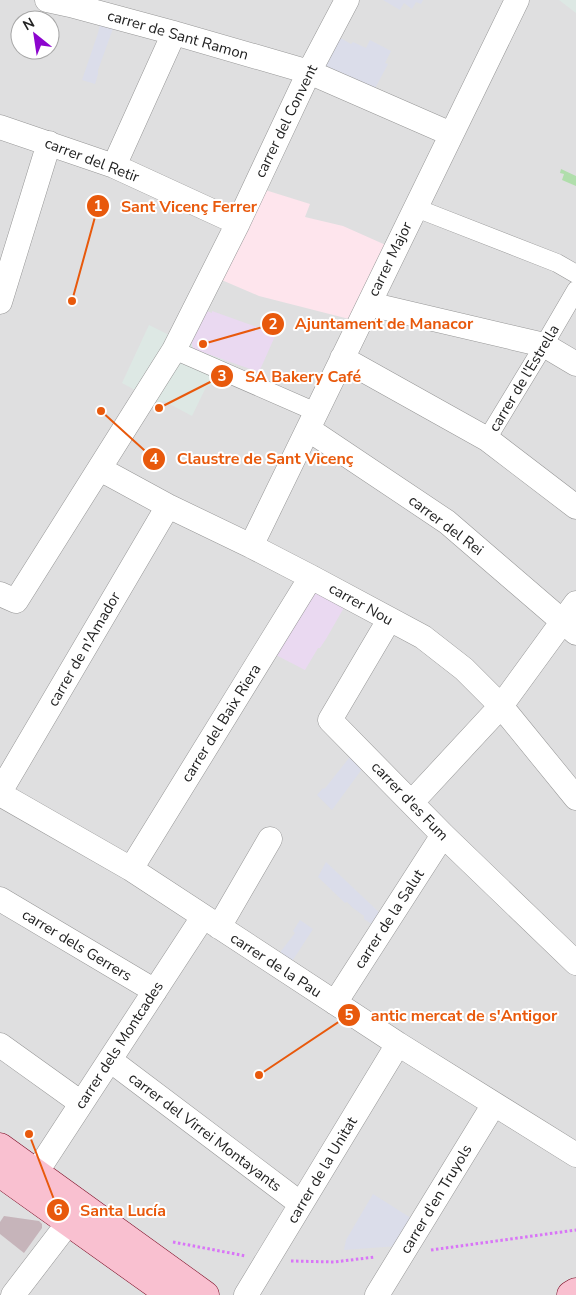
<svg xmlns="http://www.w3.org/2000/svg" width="576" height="1295" viewBox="0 0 576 1295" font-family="'Nunito Sans',sans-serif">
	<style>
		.residential { fill: #dfdfe0; fill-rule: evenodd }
		.commercial { fill: #ead9f1 }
		.industrial { fill: #dbddea }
		.education { fill: #fee5ed }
		.construction { fill: #c6b4ba }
		.plaza { fill: #dde8e4 }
		.water { fill: #b0deab }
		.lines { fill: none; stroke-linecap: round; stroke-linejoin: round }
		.pedestrian-casing { stroke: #969696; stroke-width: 19 }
		.minor-casing { stroke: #969696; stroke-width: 25 }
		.secondary-casing { stroke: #7a0821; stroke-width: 29 }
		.path { stroke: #d975f7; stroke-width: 3; stroke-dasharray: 2.5 2.5; stroke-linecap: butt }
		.pedestrian { stroke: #fff; stroke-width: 18 }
		.minor { stroke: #fff; stroke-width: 24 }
		.secondary { stroke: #f9c0d0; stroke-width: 28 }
		.labels { text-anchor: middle; stroke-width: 4; stroke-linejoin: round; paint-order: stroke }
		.street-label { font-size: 15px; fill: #222; stroke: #fff }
		.leader { fill: none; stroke: #e8590c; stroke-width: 2 }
		.callout-dot { fill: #e8590c; stroke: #fff; stroke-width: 2 }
		.mark-label { font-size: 15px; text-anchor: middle; font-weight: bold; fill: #fff }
		.callout-label { font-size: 16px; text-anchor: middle; font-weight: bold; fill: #e8590c; stroke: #fff; stroke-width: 4; stroke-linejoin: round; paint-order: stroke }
	</style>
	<rect width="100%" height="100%" fill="#f2e9ef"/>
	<path class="residential" d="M0 0H576V1295H0ZM20 20H50V50H20Z"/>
	<path class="commercial" d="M202 309 212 313V311L276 334 259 372 193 349 189 336Z
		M318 589 346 604 326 639 320 648H318L305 670 272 653Z"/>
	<path class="industrial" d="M383 0H423L421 4 416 2 412 9 404 3 400 10Z
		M101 20 115 23 98 70V74L95 84 82 80 98 33Z
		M337 36 351 44 353 42 366 48 370 40 391 51 385 63 388 64 387 66 373 92 327 71 323 63Z
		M353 753 365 765 332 810 317 795 323 788 324 789 326 787Z
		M326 862 383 916 376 927 364 919V916L353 908 347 902 345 903 318 877Z
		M300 920 313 929 291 963 278 955 295 933 293 931Z
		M373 1194 414 1220 398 1246 344 1250 346 1240Z"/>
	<path class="education" d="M262 189 310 204 305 217 343 226 388 246 353 320 259 296 217 278Z"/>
	<path class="construction" d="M4 1216 39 1221 42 1224V1228L24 1253 0 1234V1222Z"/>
	<path class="plaza" d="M559 0H576V13Z
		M149 325 167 334 179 330 189 336 193 349 224 360 214 384 206 387 192 416 164 401 155 403 133 389 122 383Z"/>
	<path class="water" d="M561 169 576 176V186L562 180 564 174 560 173Z"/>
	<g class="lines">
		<g class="pedestrian-casing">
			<path id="pedestrian" d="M416 208 557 263 576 274
				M174 350 316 412
				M487 439 544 345 576 290"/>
		</g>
		<g class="minor-casing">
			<path id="minor" d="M47 0 70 5 174 33 309 72 451 134
				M0 127 114 166 238 223
				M114 166 174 33
				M0 302 49 143
				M369 304 544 345 576 364
				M342 358 487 439 576 507
				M308 429 447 522 576 633
				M100 469 168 506 251 546 311 577 423 637 464 669 501 706 576 798
				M251 546C340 364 427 181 517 0
				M0 594 16 601 174 350 238 223 309 72 347 0
				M389 620 330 720 443 835 576 963
				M0 792 168 506
				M0 794 131 869 398 1044 576 1155
				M412 802 501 706 576 603
				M131 869 311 577
				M0 899 155 991
				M219 927 270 839
				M335 1003 443 835
				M0 1045 81 1103
				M110 1060 301 1204
				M36 1173 203 917
				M13 1295 69 1222
				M246 1295 398 1044
				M377 1295 494 1104"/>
		</g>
		<g class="secondary-casing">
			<path id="secondary" d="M0 1147 205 1295
				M0 1173 171 1295
				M571 1295 576 1292"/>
		</g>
		<path class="path" d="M173 1242 246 1256
			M431 1250 576 1230
			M291 1261 334 1262 375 1257"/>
		<use href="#pedestrian" class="pedestrian"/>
		<use href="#minor" class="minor"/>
		<use href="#secondary" class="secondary"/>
	</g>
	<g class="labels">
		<g class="street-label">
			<text transform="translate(178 35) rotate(16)" y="5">carrer de Sant Ramon</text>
			<text transform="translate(286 121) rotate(-64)" y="5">carrer del Convent</text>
			<text transform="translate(92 160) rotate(21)" y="5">carrer del Retir</text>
			<text transform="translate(390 259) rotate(-64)" y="5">carrer Major</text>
			<text transform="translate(524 378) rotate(-59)" y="5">carrer de l'Estrella</text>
			<text transform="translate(446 525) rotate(37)" y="5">carrer del Rei</text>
			<text transform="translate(361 604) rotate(29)" y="5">carrer Nou</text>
			<text transform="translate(84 649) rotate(-60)" y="5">carrer de n'Amador</text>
			<text transform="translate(221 723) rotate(-58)" y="5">carrer del Baix Riera</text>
			<text transform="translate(410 801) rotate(46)" y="5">carrer d'es Fum</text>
			<text transform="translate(389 919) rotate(-57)" y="5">carrer de la Salut</text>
			<text transform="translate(77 945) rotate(31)" y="5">carrer dels Gerrers</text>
			<text transform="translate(276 965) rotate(33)" y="5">carrer de la Pau</text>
			<text transform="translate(119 1045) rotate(-57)" y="5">carrer dels Montcades</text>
			<text transform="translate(205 1132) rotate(37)" y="5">carrer del Virrei Montayants</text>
			<text transform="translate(322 1170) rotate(-59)" y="5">carrer de la Unitat</text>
			<text transform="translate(436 1199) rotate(-59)" y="5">carrer d'en Truyols</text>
		</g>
	</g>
	<path class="leader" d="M72 301L98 206M203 344L273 324M159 408L222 376M101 411L154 459M259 1075L349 1015M29 1134L58 1210"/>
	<g class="callout-dot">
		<circle cx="72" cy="301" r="5"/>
		<circle cx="203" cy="344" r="5"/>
		<circle cx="159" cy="408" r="5"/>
		<circle cx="101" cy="411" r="5"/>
		<circle cx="259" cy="1075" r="5"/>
		<circle cx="29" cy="1134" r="5"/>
		<circle cx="98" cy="206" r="12"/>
		<circle cx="273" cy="324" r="12"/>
		<circle cx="222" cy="376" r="12"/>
		<circle cx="154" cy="459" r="12"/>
		<circle cx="349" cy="1015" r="12"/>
		<circle cx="58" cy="1210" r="12"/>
	</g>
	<g class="mark-label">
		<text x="98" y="211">1</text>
		<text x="273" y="329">2</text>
		<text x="222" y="381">3</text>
		<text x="154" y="464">4</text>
		<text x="349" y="1020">5</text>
		<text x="58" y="1215">6</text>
	</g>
	<g class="callout-label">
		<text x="189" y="212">Sant Vicenç Ferrer</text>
		<text x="384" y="329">Ajuntament de Manacor</text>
		<text x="303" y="382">SA Bakery Café</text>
		<text x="265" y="464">Claustre de Sant Vicenç</text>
		<text x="464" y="1021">antic mercat de s'Antigor</text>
		<text x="123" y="1216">Santa Lucía</text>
	</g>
	<g transform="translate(35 35) rotate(330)"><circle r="24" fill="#ffffff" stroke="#a7a7a7"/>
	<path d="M0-4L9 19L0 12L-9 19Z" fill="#8c05ce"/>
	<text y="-8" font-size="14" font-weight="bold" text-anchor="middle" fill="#222222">N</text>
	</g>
</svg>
